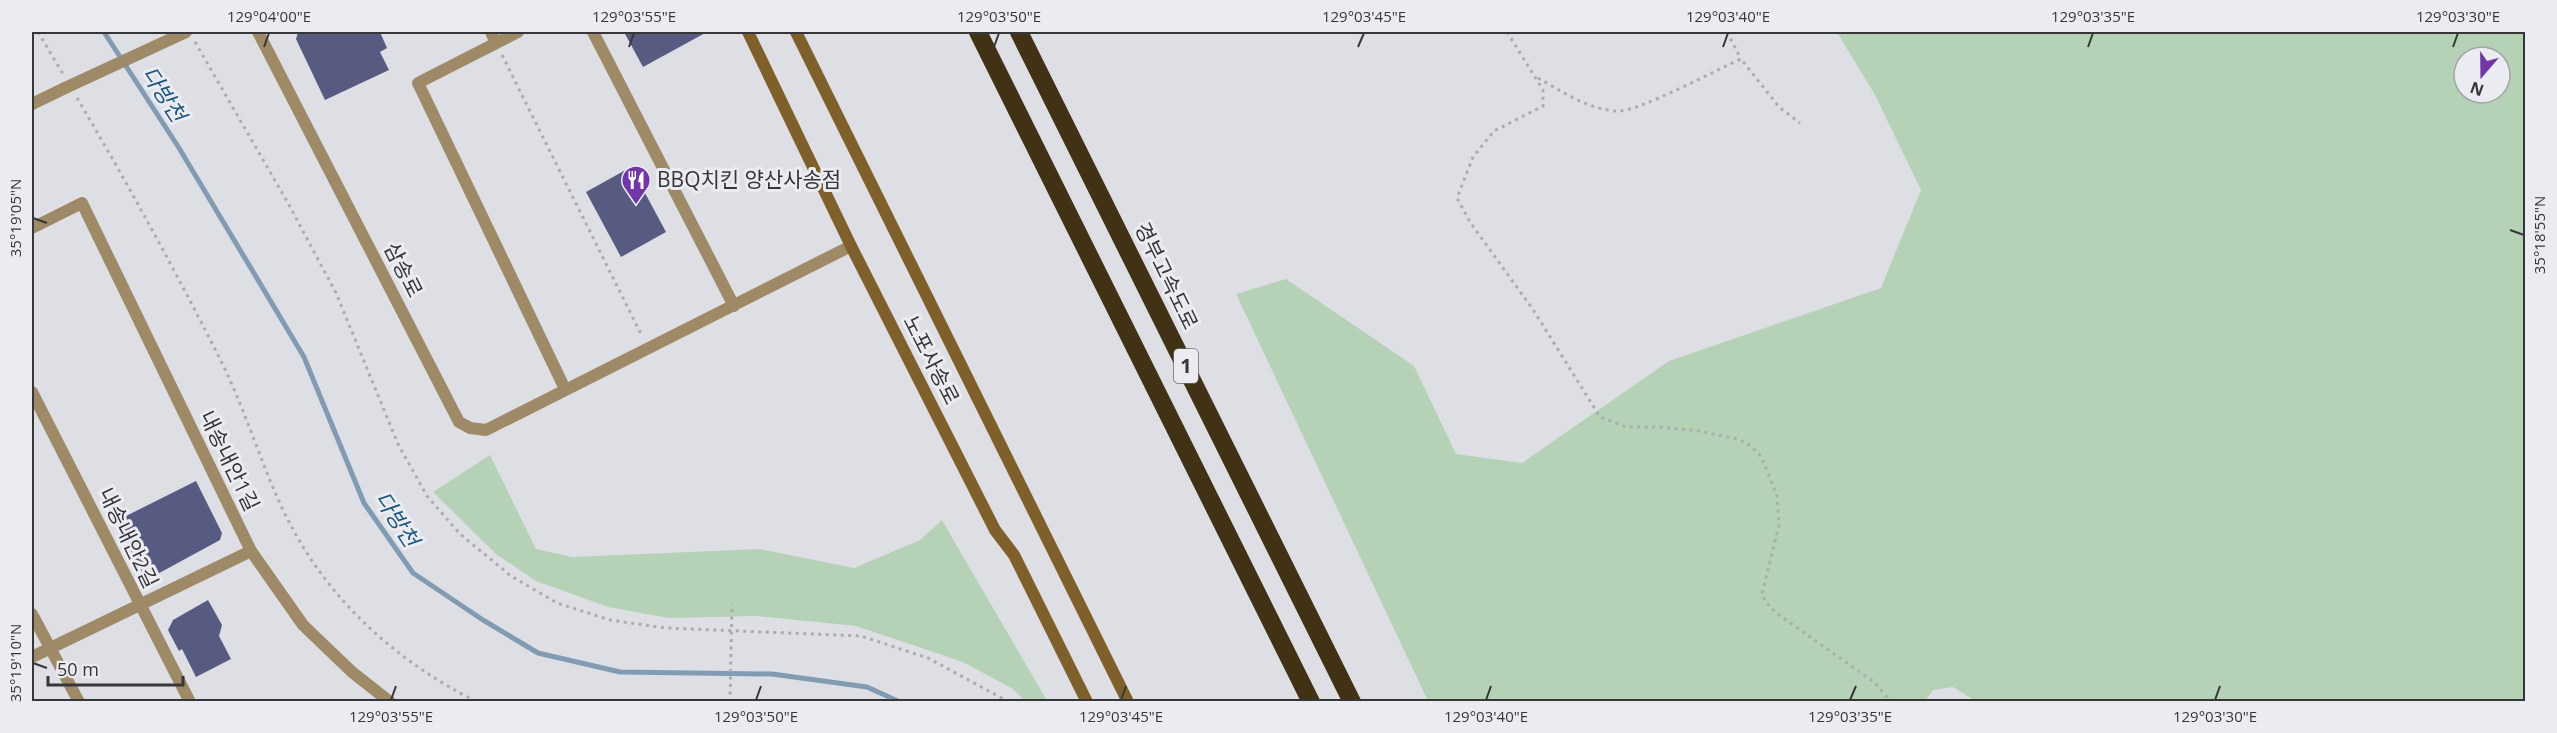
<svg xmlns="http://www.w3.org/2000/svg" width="2557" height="733" viewBox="0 0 2557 733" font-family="'Open Sans','Noto Sans KR',sans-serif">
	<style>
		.green { fill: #b5d2b7; fill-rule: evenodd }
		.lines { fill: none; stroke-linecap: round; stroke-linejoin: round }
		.stream { stroke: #819cb2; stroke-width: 5 }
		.building { fill: #575b81 }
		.path { stroke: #abacb0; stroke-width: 3; stroke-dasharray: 3 4.5; stroke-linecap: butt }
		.minor { stroke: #9f8a68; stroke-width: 12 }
		.secondary { stroke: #7f602a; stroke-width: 12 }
		.motorway { stroke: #413115; stroke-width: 18 }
		.minor-bridge { stroke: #9f8a68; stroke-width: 12 }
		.ticks { fill: none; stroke: #363638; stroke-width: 2 }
		.labels { text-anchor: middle; stroke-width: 6; stroke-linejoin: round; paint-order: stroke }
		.shield { fill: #ebecf2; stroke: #6c6d70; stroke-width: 1.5 }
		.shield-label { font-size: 20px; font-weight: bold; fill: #363638 }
		.poi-label { font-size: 21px; fill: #363638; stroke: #ebecf2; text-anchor: start }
		.street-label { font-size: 21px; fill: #363638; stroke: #ebecf2 }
		.water-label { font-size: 22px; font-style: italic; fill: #1c5780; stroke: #ebecf2 }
		.neatline { fill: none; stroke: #363638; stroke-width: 2 }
		.ticks-label { font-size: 15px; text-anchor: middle; fill: #363638 }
	</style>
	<rect width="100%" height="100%" fill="#dedfe4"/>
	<path class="green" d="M1837 32H2525V701L1977 702 1953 687 1933 690 1924 702 1428 701 1236 294 1286 279 1414 366 1456 454 1522 463 1669 361 1881 288 1921 190 1875 95ZM2464 57H2500V93H2464Z
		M490 455 536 549 572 557 760 549 854 568 920 540 942 520 1047 701H1025L1013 689 963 662 856 626 756 616 668 618 608 607 536 581 496 554 433 492Z"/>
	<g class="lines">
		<path class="stream" d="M104 32 179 148 304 357 364 503 413 573 483 620 538 653 620 672 772 674 867 687 900 702"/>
	</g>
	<path class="building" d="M298 32H380L387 48 380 52 389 70 325 100 296 39Z
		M624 32H707L643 67Z
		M631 167 666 232 621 257 586 192Z
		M196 481 222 533 220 540 152 577 142 573 116 521Z
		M208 600 222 625 219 636 231 659 196 677 182 649 179 651 168 630 173 620Z"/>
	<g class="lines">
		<path class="path" d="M38 32 63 74
			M1507 32 1543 90V106L1494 131 1473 157 1457 198 1470 222 1534 311 1600 417 1626 427H1661L1699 431 1737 439 1747 443 1761 456 1777 496 1779 525 1762 594 1765 601 1776 613 1874 682 1891 702
			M1727 32 1741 59
			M195 42 288 203 336 293 398 444 427 496 460 534 511 576 557 603 610 620 666 628 861 636 928 658 1009 702
			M502 55 642 336
			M1538 78C1563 92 1589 110 1618 111 1638 112 1718 69 1741 59L1779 107 1800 123
			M77 98C128 184 176 272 221 361 243 405 258 454 278 499 318 590 388 657 477 702
			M730 702 732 604"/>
		<path class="minor" d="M258 32 459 422 470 428 486 430 851 246
			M491 32 496 43
			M518 32 418 83 565 389
			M593 32 734 306
			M32 104 65 88
			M32 228 82 203 251 551 303 625 352 672 390 702
			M32 392 190 702
			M32 614 79 702
			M32 657 251 551"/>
		<path class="secondary" d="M748 32 851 246 995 530 1014 555 1087 702
			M796 32 1128 702"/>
		<path class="motorway" d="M978 32 1311 702
			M1019 32 1352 702"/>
		<path class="minor-bridge" d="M65 88 186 32"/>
	</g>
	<path class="ticks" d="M264 47 269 33M629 47 634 33M994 47 999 33M1358 47 1364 33M1723 47 1728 33M2088 47 2093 33M2453 47 2458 33M33 218 47 223M2510 230 2524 235M33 663 47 668M391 700 396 686M756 700 761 686M1121 700 1126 686M1486 700 1491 686M1850 700 1856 686M2215 700 2220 686"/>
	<defs>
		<g id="restaurant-pin" transform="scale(1.5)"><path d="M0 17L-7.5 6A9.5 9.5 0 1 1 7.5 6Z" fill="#7335aa" stroke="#ebecf2"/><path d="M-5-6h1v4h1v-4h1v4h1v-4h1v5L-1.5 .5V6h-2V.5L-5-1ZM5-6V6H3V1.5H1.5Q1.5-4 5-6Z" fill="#fff"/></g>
	</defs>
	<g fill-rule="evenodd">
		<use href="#restaurant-pin" x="636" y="180"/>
	</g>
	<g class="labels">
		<rect class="shield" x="1174" y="349" width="24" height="34" rx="4.5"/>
		<g class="shield-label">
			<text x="1186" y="373">1</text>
		</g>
		<g class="poi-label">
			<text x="657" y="187">BBQ치킨 양산사송점</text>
		</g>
		<g class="street-label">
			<text transform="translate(403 270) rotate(63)" y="7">삼송로</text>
			<text transform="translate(1166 276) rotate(64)" y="7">경부고속도로</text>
			<text transform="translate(931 360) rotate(63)" y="7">노포사송로</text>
			<text transform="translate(229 461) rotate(64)" y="7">내송내안1길</text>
			<text transform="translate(128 538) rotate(64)" y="7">내송내안2길</text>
		</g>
		<g class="water-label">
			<text transform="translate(164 94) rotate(57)" y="8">다방천</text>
			<text transform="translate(397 519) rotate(57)" y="8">다방천</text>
		</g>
	</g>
	<rect width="2557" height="733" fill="none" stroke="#ebecf2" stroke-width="66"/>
	<g transform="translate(2482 75) rotate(200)"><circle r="28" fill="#ebecf2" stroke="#a3a3a8" stroke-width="1.5"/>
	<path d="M0-4.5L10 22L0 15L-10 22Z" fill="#7335aa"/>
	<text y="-9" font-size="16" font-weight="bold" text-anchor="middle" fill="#363638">N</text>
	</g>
	<path d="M48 676v9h135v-9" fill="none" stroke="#363638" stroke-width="3"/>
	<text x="57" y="676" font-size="18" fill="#363638" stroke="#ebecf2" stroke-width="4.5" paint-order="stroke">50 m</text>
	<rect x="33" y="33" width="2491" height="667" class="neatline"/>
	<g class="ticks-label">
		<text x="269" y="22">129°04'00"E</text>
		<text x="634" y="22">129°03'55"E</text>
		<text x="999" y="22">129°03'50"E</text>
		<text x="1364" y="22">129°03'45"E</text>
		<text x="1728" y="22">129°03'40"E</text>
		<text x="2093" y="22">129°03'35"E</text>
		<text x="2458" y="22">129°03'30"E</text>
		<text transform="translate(16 218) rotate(-90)" y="5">35°19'05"N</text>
		<text transform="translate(2540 235) rotate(-90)" y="5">35°18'55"N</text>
		<text transform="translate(16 663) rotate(-90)" y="5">35°19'10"N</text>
		<text x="391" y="722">129°03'55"E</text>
		<text x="756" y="722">129°03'50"E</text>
		<text x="1121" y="722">129°03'45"E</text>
		<text x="1486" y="722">129°03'40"E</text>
		<text x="1850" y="722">129°03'35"E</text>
		<text x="2215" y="722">129°03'30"E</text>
	</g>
</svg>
